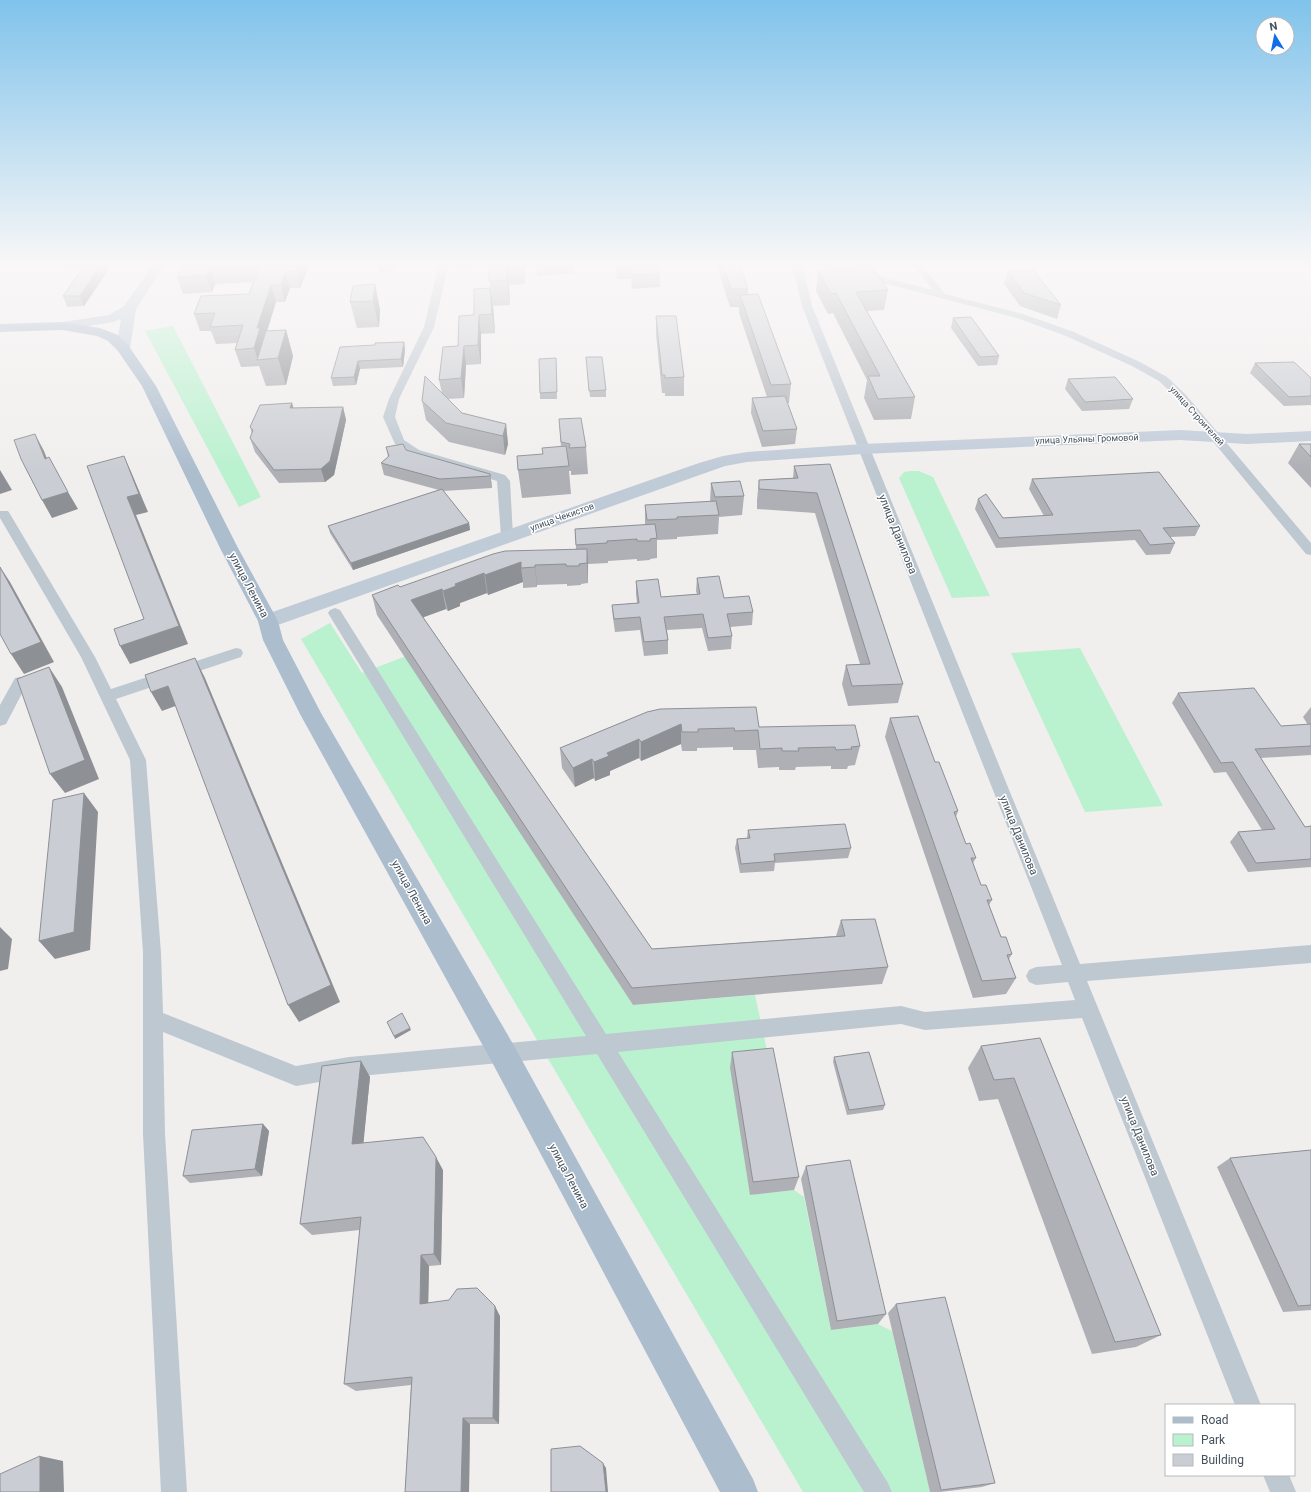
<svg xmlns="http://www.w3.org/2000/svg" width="1311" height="1492" viewBox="0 0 1311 1492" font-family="Roboto,sans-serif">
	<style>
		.green { fill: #baf1cf }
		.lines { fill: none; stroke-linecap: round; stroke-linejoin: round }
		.street { fill: #bec8d1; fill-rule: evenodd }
		.secondary { fill: #c0cbd8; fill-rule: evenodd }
		.primary { fill: #acbdce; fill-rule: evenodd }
		.wall { fill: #aeb0b5 }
		.shaded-wall { fill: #8d9094 }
		.building { fill: #cacdd3; stroke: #8d9094 }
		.labels { text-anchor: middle; stroke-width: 3; stroke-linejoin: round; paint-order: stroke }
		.far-street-label { font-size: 9px; fill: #45515c; stroke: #fff }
		.street-label { font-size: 11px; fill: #45515c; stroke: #fff }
	</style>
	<rect width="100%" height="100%" fill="#f1eeee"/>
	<path class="green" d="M173 326 261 497 239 507 145 331Z
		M911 471H919L933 477 990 596 952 598 899 478 904 472Z
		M330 623 362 673 406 656 633 1005 755 995 770 1064 750 1195 794 1190 804 1197 831 1330 878 1324 892 1331 930 1492H803L301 639Z
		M1080 648 1163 806 1085 812 1011 653Z"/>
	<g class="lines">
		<path class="street" d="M439 263H449L434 327 399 399 395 417 404 440 419 450 505 475 510 481 513 536 512 539H502L501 536 497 481 411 454 395 444 383 417 389 399 424 327Z
			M792 263H802L812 306 1080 964 1311 945V963L1087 981 1261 1405H1235L1082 1018 925 1030 901 1024 618 1052 888 1483 892 1492H864L597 1054 349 1077 296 1086 163 1032 165 1134 187 1492H161L143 1134V953L130 760 81 657 0 518V511H8L10 514 95 657 111 689 236 648 241 649 243 653 241 657 116 699 146 760 161 953 163 1013 296 1066 349 1057 586 1036 328 613 330 610 335 608 340 610 606 1034 901 1006 925 1012 1075 1000 1068 982 1036 985 1029 982 1026 976 1029 970 1036 967 1062 965 802 306Z
			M813 263H827L933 290 911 263H920L945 294 1023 314 1074 332 1140 362 1167 377 1186 395 1311 543V555L1306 554 1178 399 1159 381 1132 366 1066 336 1017 318 815 265Z
			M20 677 25 678 28 682 6 724 0 726V705L15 678Z
			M1263 1475H1289L1296 1492H1270Z"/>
		<path class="secondary" d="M154 263H166L136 309 130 348 128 351 123 352 118 351 116 348 121 319 113 322 63 330 58 329 56 326 58 323 63 322 109 315 124 306Z
			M1180 430 1247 434 1311 431V441L1247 444 1180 440 863 454 747 462 725 466 275 626 268 628 261 626 258 621 261 616 699 463 723 456 747 452 863 444Z"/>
		<path class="primary" d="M63 322 100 328 118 335 128 345 156 386 238 548 278 621 283 640 321 713 513 1044 753 1479 758 1492H720L493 1064 300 714 263 640 258 621 220 548 142 386 118 351 108 341 97 336 63 330 0 332V324Z"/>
	</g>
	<path class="wall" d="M66 263H113L84 306 67 307 63 296 83 267 68 268Z
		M184 263H310L300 288H290L285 302H276L267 331 286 330 293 356 286 385 266 386 259 366 241 367 235 350 237 343 216 344 211 331H200L194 314 249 294 253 282 215 284 212 292 183 294 177 277Z
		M378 263H396L394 271 380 272Z
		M454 263H475V267L455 268Z
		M489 263H524L525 284 509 285 510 305 493 306 495 333 481 334V364L466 365 464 398 448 399 462 413 506 424 508 444 505 455 449 442 426 420 422 401 442 393 439 380 474 315 490 288Z
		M536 263H575L576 270H574V273L537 276Z
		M615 263H657L660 274V287L632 289 631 279H617Z
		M716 263H739L748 289V295L791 384 789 403H787L797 429 795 444 762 447 751 413 752 398 767 397 739 313V307H730Z
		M818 271 888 290 884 310 867 311 915 397 911 419 874 420 864 398 867 380 833 313 828 314 816 291Z
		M1008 271 1061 305 1057 319 1020 306 1004 284Z
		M375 284 380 310 379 327 357 328 350 302Z
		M656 316 684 377V396H665V393H662L656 335Z
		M953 318 999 356 997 365 978 366 951 328Z
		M404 342 405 350 403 367 360 369 356 385 333 386 331 378 375 345Z
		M586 357 606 390V397H590Z
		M556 358 557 399H540V393Z
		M1255 363 1311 378V405L1284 406 1250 373Z
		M1068 379 1133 399 1129 409 1082 411 1065 389Z
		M292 403 293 408 343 407 346 420 334 475 325 482 279 483 255 452 250 438 252 434 250 427Z
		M559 419 586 447 588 474 571 475V471H569L571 494 522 498 518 470 543 454 561 447Z
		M1299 444H1311V488L1288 463Z
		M386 447 406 450 490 474 492 488 443 491 469 523 470 530 353 570 330 533 328 526 439 490 384 475 381 463 388 457Z
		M830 464 903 684 898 703 848 706 842 684 846 665 860 664 815 513 757 509V500L759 480 793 478 794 466Z
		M1032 479 1200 526 1195 536 1170 537 1175 543 1170 554 1146 555 1135 540 996 548 975 509 978 499 1003 518 1044 516 1029 489Z
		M711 483 744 496 742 515 719 517 718 534 677 537V539L657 540V558L650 559V560L637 561V559L608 561V563L588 564V583L581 584V585L567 586V584L537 585V587L523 588V582L488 595 487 593 460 603V606L448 611 446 609 423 617 652 949 836 936 841 920 888 967 882 984 633 1005 377 615 372 595 400 587 576 549 575 529 645 525V505L710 502Z
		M697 578 724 598 753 612 752 625 730 627 732 636 731 649 708 651 702 628 667 630 668 640V654L644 656 640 630 615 632 613 618 612 605 637 603 636 594V581L661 597 697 594 696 591Z
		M1178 693 1281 726 1308 725 1303 717 1311 707V755L1261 758 1305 827 1311 826V867L1248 872 1230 842 1238 832 1262 830 1226 772 1214 773 1172 703Z
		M647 712 759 727 860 746 855 765 848 766 847 769H831V766L796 767 795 770H779V767L758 768 756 750H733V747L697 748V751H682L681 744 641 761 639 758 610 771V775L595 781 594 778 575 787 562 768 560 748Z
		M890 718 935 762 958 811 956 817 966 844 976 858 973 863 981 885 992 900 989 905 1001 937 1012 954 1009 959 1016 978 1006 994 973 998 885 737Z
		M748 830 851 848 848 858 775 863 774 871 740 873 735 848 737 839 747 838Z
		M1040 1038 1161 1335 1136 1347 1092 1354 998 1099 979 1101 968 1068 981 1046Z
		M732 1052 799 1177 794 1190 750 1195 730 1068Z
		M834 1057 885 1105 883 1110 847 1115 833 1062Z
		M361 1061 370 1077 363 1143 443 1170 441 1265 429 1266 428 1303 500 1316 499 1424H470L469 1492H405L411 1385 356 1391 344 1384 360 1230 312 1235 300 1224Z
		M263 1124 269 1131 262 1176 190 1183 183 1176Z
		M1311 1150V1310L1283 1312 1217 1167 1230 1158Z
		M806 1166 886 1314 878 1324 831 1330 801 1179Z
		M896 1304 995 1483 982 1487 940 1492H930L888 1313Z"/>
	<path class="shaded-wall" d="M102 263H113L84 306 80 296Z
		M299 263H310L300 288 296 271Z
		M393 263H396L394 271Z
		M507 263 509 287 510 305 507 280Z
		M523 263H524L525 284Z
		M210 267 215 284 212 292 206 276Z
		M285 272 290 288 285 302 281 285Z
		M375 284 380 310 379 327 373 301Z
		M271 285 276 302 258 360 254 348 257 328Z
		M490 288 493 306 495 333 492 314Z
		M479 315 481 334V364L478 345Z
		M286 330 293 356 286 385 278 358Z
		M404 342 405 350 403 367 401 359Z
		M464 346 466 365 464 398 461 378Z
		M358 361 360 369 356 385 354 377Z
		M292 403 296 416 290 408Z
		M343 407 346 420 334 475 325 482 321 469Z
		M506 424 508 444 505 455 503 436Z
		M35 434 44 451 54 476 45 459Z
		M124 456 132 474 148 512 136 515 188 644 130 664 120 646 179 626 127 497Z
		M0 470 12 490 0 494Z
		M490 474 492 486V488L490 476Z
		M68 492 78 509 52 518 42 500Z
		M469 523 470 530 353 570 351 563Z
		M587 549 588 568V583L587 563Z
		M521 562V568L523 582 488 595 485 575Z
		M535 565 537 585V587L535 567Z
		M0 567 10 582 54 662 24 674 11 654Z
		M484 573 487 593 460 603V606L448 611 443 591 455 584Z
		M442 589 446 609 416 620 411 600Z
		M195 658 205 678 340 1002 299 1022 288 1005Z
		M49 667 62 687 99 779 65 793 50 774Z
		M168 686 178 705 162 711 151 692Z
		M681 724V744L641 761V742Z
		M639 739V758L610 771V775L595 781 594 762 607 753Z
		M592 759 594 778 575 787 573 768Z
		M84 793 98 812 90 950 55 959 39 941Z
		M0 927 12 939 8 969 0 971Z
		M410 1028 411 1030 395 1039 394 1036Z
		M361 1061 370 1077 362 1158 352 1144Z
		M263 1124 269 1131 262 1176 255 1169Z
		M436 1157 443 1170 441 1265 434 1254Z
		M421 1255 429 1266 428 1313 420 1304Z
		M495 1306 500 1316 499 1424 493 1418Z
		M463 1418 470 1424 469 1492H461Z
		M40 1456 63 1461 64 1492H40Z
		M603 1463 606 1468 608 1492H606Z"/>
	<path class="building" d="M86 263H102L80 296H63Z
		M184 263H299L296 271 285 272 281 285H271L257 328H260L254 348 235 350 243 325 210 327 215 313 194 314 201 296 249 294 260 265 210 267 206 276 177 277Z
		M489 263H506L507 280 489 281Z
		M616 263H657L660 274 632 275 630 266H617Z
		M722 263H739L748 289H731Z
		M873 267 888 290 856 292 915 397 878 399 868 376H880L836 293 831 294 818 271Z
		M1033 270 1061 305 1024 293 1008 271Z
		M375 284 373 301 350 302 353 286Z
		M490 288 492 314 479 315 478 345 464 346 461 378 439 380 443 347 458 346 459 316 474 315V289Z
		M758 294 791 384 771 385 740 295Z
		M656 316H676L684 377 665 378V375H662Z
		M971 317 999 356 980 357 953 318Z
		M286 330 278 358 257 360 266 331Z
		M404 342 401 359 358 361 354 377 331 378 340 347 375 345V343Z
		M586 357H602L606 390 589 391Z
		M556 358 557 392 540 393 539 359Z
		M1294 362 1311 378V396L1289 397 1255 363Z
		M425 376 462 413 506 424 503 436 446 423 422 401Z
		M1115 377 1133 399 1085 402 1068 379Z
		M785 396 797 429 763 431 752 398Z
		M292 403 290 408 343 407 330 461 321 469 274 470 250 438 253 430 250 427 260 405Z
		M581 418 586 447 569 448 570 444 561 442 559 419Z
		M35 434 45 459 49 457 68 492 42 500 21 459 14 440Z
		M403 444 406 450 490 474V476L440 479 381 463 389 456 386 447Z
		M1299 444H1311V457Z
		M566 446 569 466 518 470 517 456 543 454 542 448Z
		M124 456 139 494 127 497 179 626 120 646 114 629 144 619 87 466Z
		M830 464 903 684 852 686 846 665 870 664 817 493 759 489V480L798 478 794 466Z
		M1159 472 1200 526 1163 528 1175 543 1150 545 1140 530 999 538 978 499 986 494 1003 518 1053 515 1032 479Z
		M740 481 744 496 715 497 711 483Z
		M442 489 469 523 351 563 328 526Z
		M716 501 719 515 677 517V519L647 520 645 505Z
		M655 524 657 538 650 539V541H637V539L607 541V543L576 545 575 529Z
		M587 549V563L579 564V566H566V564L535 565V567L521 568V562L485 575 484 573 455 584 456 586 443 591 442 589 411 600 652 949 845 936 841 920 875 919 888 967 632 988 372 595 398 585 400 587 493 554 505 551Z
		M0 567 41 642 11 654 0 634Z
		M719 576 724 598 749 596 753 612 727 614 732 636 708 638 703 614 664 617 668 640 644 642 640 617 614 619 612 605 639 603 636 581 658 579 661 597 700 594 697 578Z
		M195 658 331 985 288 1005 168 686 151 692 145 675Z
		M49 667 85 760 50 774 17 679Z
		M1254 688 1281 726 1311 724V746L1255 749 1305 827 1311 826V859L1256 863 1238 832 1275 829 1233 762 1221 763 1178 693Z
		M756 707 759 727 855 725 860 746 851 747 852 749 836 750 835 747 798 748 799 751H782V748L760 749 758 730 735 731 734 728 698 729V732H682L681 724 641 742 639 739 607 753 609 756 594 762 592 759 573 768 560 748 647 712 660 709Z
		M918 716 935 762H939L958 811 954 812 966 844 970 843 976 858H971L981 885H986L992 900H987L1001 937H1006L1012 954 1007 955 1016 978 982 981 890 718Z
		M84 793 74 932 39 941 53 800Z
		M845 824 851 848 774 854 775 861 741 864 737 839 750 838 748 830Z
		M402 1013 410 1028 394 1036 387 1022Z
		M1040 1038 1161 1335 1115 1342 1014 1078 994 1080 981 1046Z
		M773 1048 799 1177 753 1182 732 1052Z
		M869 1052 885 1105 849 1110 834 1057Z
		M361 1061 352 1144 423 1137 436 1157 434 1254 421 1255 420 1304 449 1300 457 1289 477 1288 495 1306 493 1418H463L461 1492H405L412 1377 344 1384 361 1217 300 1224 322 1066Z
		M263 1124 255 1169 183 1176 192 1130Z
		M1311 1150V1305L1298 1306 1230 1158Z
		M850 1160 886 1314 837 1321 806 1166Z
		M945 1297 995 1483 941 1490 896 1304Z
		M580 1446 603 1463 606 1492H551V1449Z
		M40 1456V1492H0V1474Z"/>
	<linearGradient id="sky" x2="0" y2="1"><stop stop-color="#80c3eb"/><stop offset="0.56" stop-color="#f9f7f7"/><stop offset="1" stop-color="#f9f7f7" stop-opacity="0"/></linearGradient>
	<rect width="1311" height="471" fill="url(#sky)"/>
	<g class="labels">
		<g class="far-street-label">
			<text transform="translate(1197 416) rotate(48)" y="3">улица Строителей</text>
			<text transform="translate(1087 439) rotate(-2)" y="3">улица Ульяны Громовой</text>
			<text transform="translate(562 517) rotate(-20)" y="3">улица Чекистов</text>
		</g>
		<g class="street-label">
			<text transform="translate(898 534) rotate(68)" y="4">улица Данилова</text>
			<text transform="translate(249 585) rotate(62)" y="4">улица Ленина</text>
			<text transform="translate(1019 835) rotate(68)" y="4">улица Данилова</text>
			<text transform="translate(412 892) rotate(61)" y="4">улица Ленина</text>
			<text transform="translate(1140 1136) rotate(68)" y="4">улица Данилова</text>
			<text transform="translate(569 1176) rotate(62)" y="4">улица Ленина</text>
		</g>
	</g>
	<rect x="1165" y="1404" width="130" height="72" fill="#ffffff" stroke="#b5b9be"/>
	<rect x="1173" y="1417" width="20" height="6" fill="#acbdce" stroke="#b5b9be"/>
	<text x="1201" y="1424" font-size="12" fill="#45515c">Road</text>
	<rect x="1173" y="1434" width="20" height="12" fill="#baf1cf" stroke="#b5b9be"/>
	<text x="1201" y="1444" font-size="12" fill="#45515c">Park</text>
	<rect x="1173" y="1454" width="20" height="12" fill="#cacdd3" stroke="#b5b9be"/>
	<text x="1201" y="1464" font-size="12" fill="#45515c">Building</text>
	<g transform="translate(1275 36) rotate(350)"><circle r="19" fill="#ffffff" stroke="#b5b9be"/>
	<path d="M0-3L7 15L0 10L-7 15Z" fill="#116ee7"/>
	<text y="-6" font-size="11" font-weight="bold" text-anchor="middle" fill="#45515c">N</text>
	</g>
</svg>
